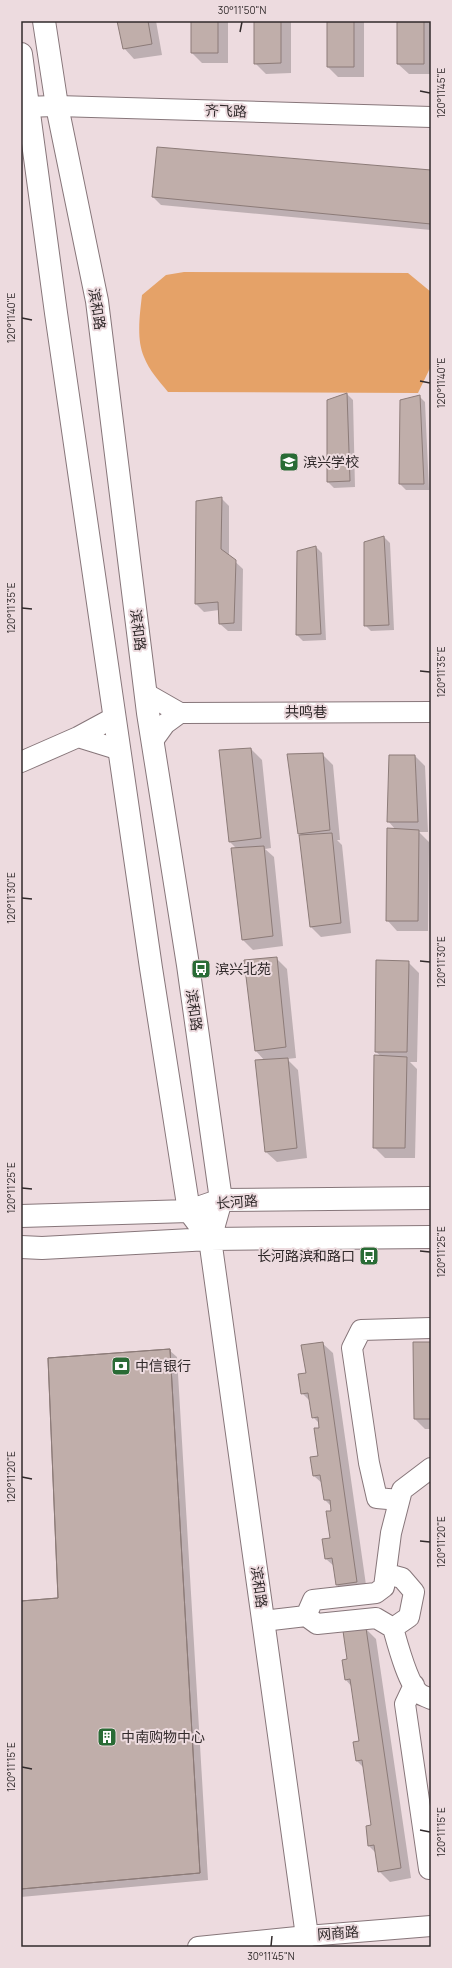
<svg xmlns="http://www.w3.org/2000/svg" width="452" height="1968" viewBox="0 0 452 1968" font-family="Manrope,'Noto Sans SC',sans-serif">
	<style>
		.green { fill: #e5a268 }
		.shadow { fill: #0003 }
		.building { fill: #c0aeaa; stroke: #8c7b78 }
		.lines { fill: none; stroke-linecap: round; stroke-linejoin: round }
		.minor-casing { stroke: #87767a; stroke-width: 22 }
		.major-casing { stroke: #87767a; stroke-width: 24 }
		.minor { stroke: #fff; stroke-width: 20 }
		.major { stroke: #fff; stroke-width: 22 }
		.ticks { fill: none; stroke: #312a2b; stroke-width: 1.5 }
		.labels { text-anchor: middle; stroke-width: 4; stroke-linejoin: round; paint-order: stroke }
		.street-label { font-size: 14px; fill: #312a2b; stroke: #eddbdf }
		.poi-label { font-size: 14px; fill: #312a2b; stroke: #eddbdf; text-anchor: start }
		.neatline { fill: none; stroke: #312a2b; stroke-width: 1.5 }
		.ticks-label { font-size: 10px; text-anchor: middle; fill: #312a2b }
	</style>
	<rect width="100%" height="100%" fill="#eddbdf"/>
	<path class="green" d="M184 272 408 273 431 292V366L418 393 168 392C159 381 149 370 144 357 136 339 140 313 142 295L166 275Z"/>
	<path class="shadow" d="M118 21H156L162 55 134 59 124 48Z
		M192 21H228V63H202L192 53Z
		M255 21H291V73L266 74 255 63Z
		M328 21H364V77H338L328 67Z
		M398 21H431V74H409L398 64Z
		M431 171V230L161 205 153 197Z
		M347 394 353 400 355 487 334 488 328 482V401Z
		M419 396 425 402 429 490H406L400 484 401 401Z
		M221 498 229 506V556L243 569 242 631H228L220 624 219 610 204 612 196 604 197 501Z
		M384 537 390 543 394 630 371 631 365 625Z
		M316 547 322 553 326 640 303 641 297 635Z
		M251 749 262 760 271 848 265 849 274 857 283 946 253 950 243 940 237 849 230 842Z
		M322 754 333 765 340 840H337L342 845 351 933 321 937 311 927 302 836 299 833Z
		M415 756 425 766 428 832H419L429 842 428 931H397L387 920 396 830 388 821Z
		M277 959 287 969 296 1058 287 1059 298 1070 307 1158 277 1162 266 1152 265 1061 256 1051 246 961Z
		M408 962 419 973 417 1062H410L417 1069 415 1158H385L374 1147 382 1057 376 1052Z
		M322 1343 333 1353 367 1592 348 1595 337 1585 335 1567 326 1559 331 1539 332 1511V1507L325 1500 323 1484 314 1476 319 1456 321 1428 320 1424 313 1417 311 1402 302 1393 307 1374Z
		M431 1343V1429H425L415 1419Z
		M169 1350 177 1357 208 1880 21 1897V1602L59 1599Z
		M366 1629 376 1639 411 1878 390 1882 379 1871 376 1853 369 1846 373 1826 364 1768 357 1761 354 1743 360 1742 352 1687 346 1680 348 1660Z"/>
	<path class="building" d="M117 21H148L152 44 123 49Z
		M191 21H218V53H191Z
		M254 21H281V63L254 64Z
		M327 21H354V67H327Z
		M397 21H424V64H397Z
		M157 147 431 170V224L152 197Z
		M347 393 350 481 327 482V400Z
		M420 395 424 484H399L400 400Z
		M222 497 221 549 236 560 234 623 219 624 218 602 195 604 196 501Z
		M384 536 389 625 364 626V542Z
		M316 546 321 634 296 635 297 551Z
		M251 748 261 838 229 842 219 750Z
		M323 753 330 830 298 834 287 754Z
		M389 755H415L418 822H387Z
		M387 828 419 830 418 921H386Z
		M332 833 341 923 310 927 299 835Z
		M264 846 273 936 242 940 231 848Z
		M277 957 286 1047 255 1051 244 960Z
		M376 960 409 961 407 1052H375Z
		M374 1055 407 1057 405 1148H373Z
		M288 1058 297 1148 265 1152 255 1060Z
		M323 1342 357 1582 336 1585 332 1558 325 1559 322 1539 330 1538 326 1511H331L330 1500H324L320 1475 313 1476 310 1457 318 1456 314 1428H319L318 1417 312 1418 308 1393 301 1394 298 1374 306 1373 301 1345Z
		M413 1342H431V1419H414Z
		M170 1349 200 1873 21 1889V1601L58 1598 48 1358Z
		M170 1349 200 1873 21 1889V1601L58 1598 48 1358Z
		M366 1628 401 1868 378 1872 374 1845 368 1846 366 1826 371 1825 362 1760 356 1761 353 1742 359 1741 350 1679 345 1680 342 1660 347 1659 343 1631Z"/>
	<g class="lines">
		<g class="minor-casing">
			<path id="minor" d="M21 107 57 106 431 117
				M145 693 180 713 431 712
				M78 737 120 750
				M152 742 165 724 180 713
				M21 762 78 737 115 717
				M399 1500 377 1498 369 1463 352 1348 361 1330 431 1328
				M306 1616 313 1600 376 1593 384 1587 391 1533 402 1490 431 1468
				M263 1621 306 1616 317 1624 376 1618 393 1628 409 1617 414 1592 402 1578 387 1574
				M393 1628C397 1642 408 1685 420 1694 423 1696 427 1697 431 1699
				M414 1685 405 1704 429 1869
				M198 1947 307 1936 431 1926"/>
		</g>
		<g class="major-casing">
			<path id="major" d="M44 21 57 106 97 301 148 713 188 965 221 1200 210 1239 307 1936
				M21 54 56 313 151 968 189 1211 210 1239
				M21 1216 189 1211 221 1200 431 1198
				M21 1247 42 1248 210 1239 431 1237"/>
		</g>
		<use href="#minor" class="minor"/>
		<use href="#major" class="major"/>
	</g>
	<path class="ticks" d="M240 32 242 22M420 91 430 93M22 318 32 320M420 381 430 383M22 608 32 609M420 671 430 672M22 898 32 899M420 961 430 962M22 1188 32 1189M420 1251 430 1252M22 1477 32 1479M420 1541 430 1542M22 1767 32 1769M420 1830 430 1832M271 1946 272 1936"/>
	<defs>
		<g id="school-square" transform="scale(1)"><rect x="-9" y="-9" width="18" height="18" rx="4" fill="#296b35" stroke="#eddbdf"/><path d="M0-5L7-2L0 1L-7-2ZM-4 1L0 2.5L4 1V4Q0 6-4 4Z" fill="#fff"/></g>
		<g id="bus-square" transform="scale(1)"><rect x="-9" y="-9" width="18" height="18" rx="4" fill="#296b35" stroke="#eddbdf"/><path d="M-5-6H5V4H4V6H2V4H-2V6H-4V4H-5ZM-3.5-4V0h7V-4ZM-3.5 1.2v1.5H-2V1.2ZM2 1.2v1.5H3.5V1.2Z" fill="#fff"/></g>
		<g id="bank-square" transform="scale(1)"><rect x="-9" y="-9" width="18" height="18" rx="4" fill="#296b35" stroke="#eddbdf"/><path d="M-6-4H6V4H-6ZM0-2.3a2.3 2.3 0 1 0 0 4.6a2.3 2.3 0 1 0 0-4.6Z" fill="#fff"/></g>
		<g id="building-square" transform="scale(1)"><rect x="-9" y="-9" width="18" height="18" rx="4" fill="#296b35" stroke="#eddbdf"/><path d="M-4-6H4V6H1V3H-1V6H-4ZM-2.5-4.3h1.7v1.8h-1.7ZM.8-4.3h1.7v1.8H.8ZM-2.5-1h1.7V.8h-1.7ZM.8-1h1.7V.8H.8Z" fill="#fff"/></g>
	</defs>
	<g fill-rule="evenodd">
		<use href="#school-square" x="289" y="462"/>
		<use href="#bus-square" x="201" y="969"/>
		<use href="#bus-square" x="369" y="1256"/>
		<use href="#bank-square" x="121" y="1366"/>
		<use href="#building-square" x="107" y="1737"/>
	</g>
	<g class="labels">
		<g class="street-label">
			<text transform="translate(226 111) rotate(2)" y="5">齐飞路</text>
			<text transform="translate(97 309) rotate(81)" y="5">滨和路</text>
			<text transform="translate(138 630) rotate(83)" y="5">滨和路</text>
			<text x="306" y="717">共鸣巷</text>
			<text transform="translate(194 1010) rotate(82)" y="5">滨和路</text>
			<text transform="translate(237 1202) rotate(-4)" y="5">长河路</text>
			<text transform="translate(259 1587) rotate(82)" y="5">滨和路</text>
			<text transform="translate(338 1933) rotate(-4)" y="5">网商路</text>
		</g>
		<g class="poi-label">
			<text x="303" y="467">滨兴学校</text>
			<text x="215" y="974">滨兴北苑</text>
			<text x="355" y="1261" text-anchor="end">长河路滨和路口</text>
			<text x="135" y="1371">中信银行</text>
			<text x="121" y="1742">中南购物中心</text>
		</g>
	</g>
	<rect width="452" height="1968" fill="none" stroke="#eddbdf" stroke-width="44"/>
	<rect x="22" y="22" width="408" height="1924" class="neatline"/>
	<g class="ticks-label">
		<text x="242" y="14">30°11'50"N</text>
		<text transform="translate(441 93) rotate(-90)" y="4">120°11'45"E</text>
		<text transform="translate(11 318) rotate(-90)" y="4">120°11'40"E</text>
		<text transform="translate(441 383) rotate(-90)" y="4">120°11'40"E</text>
		<text transform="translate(11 608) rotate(-90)" y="4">120°11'35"E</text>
		<text transform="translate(441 672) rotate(-90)" y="4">120°11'35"E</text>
		<text transform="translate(11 898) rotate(-90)" y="4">120°11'30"E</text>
		<text transform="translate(441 962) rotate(-90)" y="4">120°11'30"E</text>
		<text transform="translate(11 1188) rotate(-90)" y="4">120°11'25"E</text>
		<text transform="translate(441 1252) rotate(-90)" y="4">120°11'25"E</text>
		<text transform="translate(11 1477) rotate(-90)" y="4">120°11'20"E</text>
		<text transform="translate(441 1542) rotate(-90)" y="4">120°11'20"E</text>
		<text transform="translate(11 1767) rotate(-90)" y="4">120°11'15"E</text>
		<text transform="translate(441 1832) rotate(-90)" y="4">120°11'15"E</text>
		<text x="271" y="1960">30°11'45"N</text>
	</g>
</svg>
